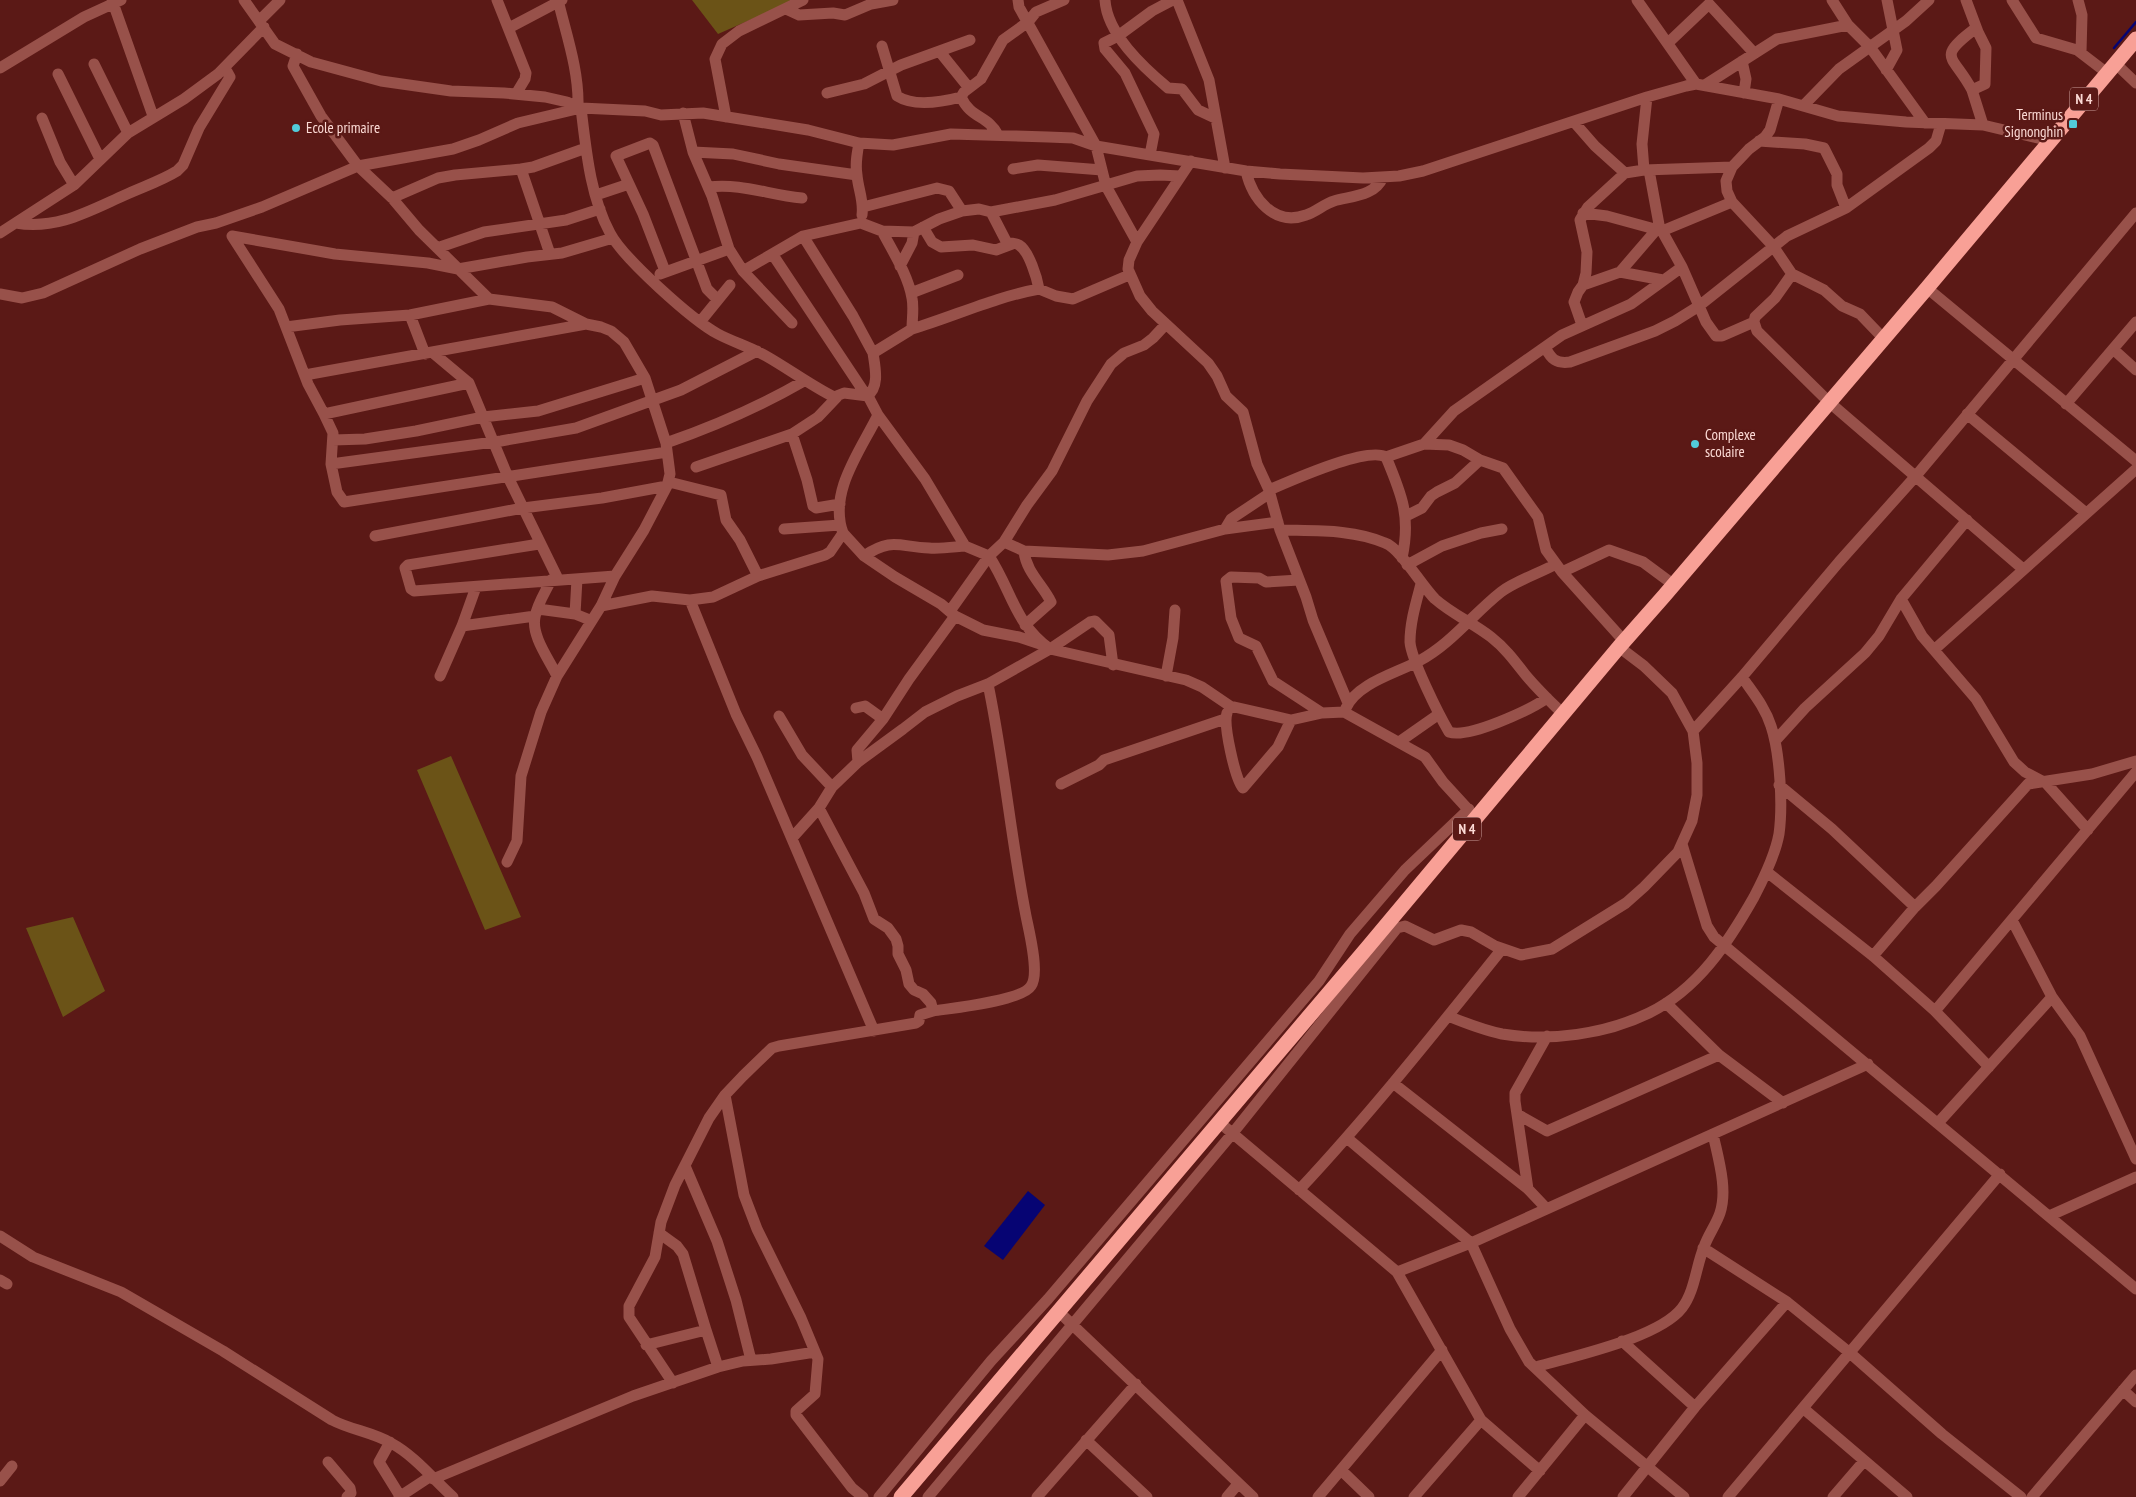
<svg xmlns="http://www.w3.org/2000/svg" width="2136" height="1497" viewBox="0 0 2136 1497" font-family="'PT Sans Narrow',sans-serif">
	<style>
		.green { fill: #6b5317 }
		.water { fill: #060473 }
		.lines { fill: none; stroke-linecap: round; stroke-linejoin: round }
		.stream { stroke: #060473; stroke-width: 2.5 }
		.street { stroke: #98514a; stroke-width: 11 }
		.highway { stroke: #f8a096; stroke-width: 15 }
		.poi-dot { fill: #52cbda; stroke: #5b1916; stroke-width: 2 }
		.labels { text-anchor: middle; stroke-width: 5; stroke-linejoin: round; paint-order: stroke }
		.shield { fill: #5b1916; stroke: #cca09c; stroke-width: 1 }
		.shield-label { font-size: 14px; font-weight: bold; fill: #fcdad5 }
		.poi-label { font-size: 15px; fill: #fcdad5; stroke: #5b1916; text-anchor: start }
	</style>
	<rect width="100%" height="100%" fill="#5b1916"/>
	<path class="green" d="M692 0H795L718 34Z
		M451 756 521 917 485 930 417 770Z
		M73 917 105 991 63 1017 26 928Z"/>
	<path class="water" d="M1028 1191 1045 1205 1003 1260 984 1246Z"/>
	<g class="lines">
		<path class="stream" d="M2114 48 2136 22"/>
		<path class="street" d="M112 0 153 116
			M244 0 275 44 311 62 381 81 451 91 504 93 545 97 567 102 581 108
			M497 0 526 73 525 79 516 94
			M558 0C566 34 579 70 578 106
			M1018 0 1019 7 1096 146 1106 186 1137 242
			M1105 0C1107 34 1143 67 1168 88L1182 89 1198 110 1215 118
			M1177 0 1209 80 1225 168
			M1637 0 1696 84
			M1832 0 1848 25 1870 47 1925 123
			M1966 0 1978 32 1986 48 1985 84 1972 90 1983 125
			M2012 0 2036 38 2077 50 2107 73
			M2078 0 2082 15 2081 52
			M786 9 799 15 833 13 845 15 871 4 893 0
			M259 21 280 0
			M509 28 562 0
			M1668 43 1709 4 1754 53
			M882 46 897 96C914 107 942 102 961 97L964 92 981 79 1003 40 1028 22 1036 12 1064 0
			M940 52 969 88
			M297 54 293 66 321 116 358 166 392 198 419 230 489 299 552 307 586 324 601 327 611 331 624 342 645 378 666 443 670 474 667 486 644 530 615 576 601 606 557 676 541 712 521 776 517 841 507 862
			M1742 61 1746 79 1744 93
			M2115 63 2136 83
			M94 64 128 133
			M0 68 84 17 121 0
			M1886 70 1897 50 1887 0
			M58 74 100 159
			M1705 85 1777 39 1848 25
			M1972 90C1953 54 1935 59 1976 28
			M827 93 864 84 901 65 970 40
			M961 97C971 119 988 115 998 135
			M1779 99 1770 130 1765 137 1749 149 1732 167 1726 181 1727 191 1732 202 1773 246 1792 274 1824 290 1842 306 1860 314 1883 338
			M1804 105 1839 69 1906 21 1929 0
			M581 108C586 149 590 196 610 233 623 258 692 320 718 334 733 342 750 347 766 356 789 369 810 385 834 397L844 393 868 396 878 415 925 479 965 546 989 556C1012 591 1014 623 1050 649L1186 680 1202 687 1230 706 1291 720 1322 713 1344 712 1425 757 1443 782 1476 818
			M683 113 693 152 712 196 729 249 743 271 792 323
			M726 117 715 59 722 44 739 31 803 0
			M42 118 60 162 74 185
			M1574 122 1595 146 1625 173
			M1759 141 1805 144 1824 148 1837 174V185L1846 208
			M859 143C857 154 855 164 857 175 858 189 864 200 862 215
			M693 152 733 154 779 164 857 175
			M1150 155 1154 134 1125 73 1105 49 1104 43 1118 36 1152 11 1173 0
			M1191 161 1137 242 1129 260 1128 269 1140 296 1152 311 1208 363 1217 376 1226 396 1243 412 1257 464 1269 490 1280 530 1306 597 1313 620 1348 703
			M521 169 533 167 586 148
			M1013 169 1038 165 1102 170
			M1644 170 1642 144 1647 97
			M1649 170 1660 230
			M1246 171C1252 198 1274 227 1306 215 1316 212 1324 204 1334 201 1352 196 1375 196 1383 177
			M708 187C743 183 768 195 802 198
			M596 195 629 184
			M392 198 438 178 455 175 521 169 550 254
			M863 207 937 188 949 191 962 211
			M991 212 1055 200 1137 176 1160 175 1180 176
			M1583 213 1607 216 1662 231 1682 267 1706 322 1716 336H1722L1754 322
			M16 223C57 230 89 211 125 195 142 187 161 181 177 171L183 165 199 128 230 77 225 68
			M923 227 932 242 941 247 973 245 996 250 1012 244
			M882 231C893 252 908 275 912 298 914 308 912 319 912 329
			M1662 231 1732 202
			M0 233 74 185 128 133 184 99 218 74 264 27
			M803 236 853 316 873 353
			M437 248 484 232 566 220 600 209
			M773 255 866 395
			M900 266 912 243 914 232
			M665 271 643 214 616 156 650 143 653 145 707 289 718 300
			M743 271 803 236 861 223 882 231 914 232 939 219 962 211 979 209 991 212 1007 243C1010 243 1016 243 1019 245 1029 251 1037 278 1039 289L1056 296 1073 299 1129 275
			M1620 272 1663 280
			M660 274 729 249
			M1792 274 1775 298 1755 317 1754 322 1757 331 1829 402 2023 569
			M1583 285 1620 272 1657 229
			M1927 288 2136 461
			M911 293 958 275
			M0 294 22 298 43 293 140 249 197 227 216 223 262 207 358 166 453 149 479 140 518 123 581 108 645 111 661 115 703 113 808 130 859 143 893 145 951 134 1048 137 1073 138 1096 146 1246 171 1280 174 1363 178 1399 176 1423 171 1647 97 1686 86 1696 84 1779 99 1838 116 1906 122 1983 125 2050 141
			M410 315 425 354
			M700 322 730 285
			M1582 325 1574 302 1578 292 1583 285 1586 273 1587 252 1580 220 1588 207 1625 173 1644 170 1732 167
			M286 327 340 320 410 315 489 299
			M1545 347C1551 359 1556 364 1570 362L1655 331 1675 321 1699 306 1787 236 1846 208 1929 148 1936 141 1941 124
			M2113 349 2136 370
			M432 352 469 383
			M305 375 586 324
			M867 396C880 387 875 367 873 353L912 329C955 316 995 297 1039 289
			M2066 404 2136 322
			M324 414 333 433 331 464 337 492 344 502 667 452
			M1967 414 2086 513
			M792 434 807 480 813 506 816 508 840 504
			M333 440 365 439 416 431 483 417 538 411 645 378
			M666 443C715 426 759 407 804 381
			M1424 444 1449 445 1463 450 1480 460 1503 468 1538 517 1546 550 1562 572 1624 641
			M1386 457C1402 495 1411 517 1402 558
			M331 464 501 441 576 428 681 390 757 351
			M696 467 792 434 818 417 837 397
			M669 482 721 495 726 520 740 540 758 576
			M1269 490C1290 481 1367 446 1386 457L1424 444 1454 411 1562 335 1631 304 1682 267
			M1406 516 1422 508 1431 496 1437 492 1455 483 1480 460
			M784 529 840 525
			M1225 529 1231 519 1270 493
			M1280 530C1315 531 1353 529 1385 543 1400 548 1421 585 1435 599 1452 614 1473 623 1491 637 1505 648 1514 660 1524 673 1536 688 1550 701 1563 714
			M843 533 864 556 895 577 941 604 955 616 983 630 1019 637 1040 644
			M375 536 523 508 602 498 667 486
			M1004 542 1024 551 1108 555 1143 551 1225 529 1278 522
			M539 544 408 565 405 568 411 589 414 591 615 576
			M1024 551C1026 572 1043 585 1051 602L1025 625
			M864 556C892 537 899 547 929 548 940 549 953 547 965 546
			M1407 565 1442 546 1481 533 1502 529
			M1562 572 1609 550 1643 562 1674 585
			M558 579 508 477 469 383 324 414 308 384 279 309 232 236 335 254 428 263 458 269 527 257 562 253 613 238
			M577 579 575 614 590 620
			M551 580C546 591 537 604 535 617 531 636 549 659 557 676
			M1299 580 1266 582 1259 578 1231 577 1226 581 1231 618 1239 638 1256 646 1273 681 1322 713
			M1421 584C1416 603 1410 622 1410 642 1411 659 1439 715 1449 732 1468 739 1530 710 1547 698
			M1901 599 1922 636 1976 699 2014 762 2025 772 2046 783 2088 830
			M690 600 736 714 757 757 874 1031
			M601 606 652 596 690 600 713 597 758 576 825 555 830 552 843 533C828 492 861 450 878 415
			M538 609 575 614
			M950 611 989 556 1004 542 1027 505 1052 471 1087 401 1111 364 1124 353 1144 345 1153 338 1166 324
			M462 626 535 616
			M1935 649 2136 469
			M440 676 462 626 476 587
			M1166 676 1173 638 1175 610
			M856 708 865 706 883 719
			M1346 708C1357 683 1397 673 1419 661 1451 644 1473 614 1501 592 1515 581 1540 573 1556 564
			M1227 713C1223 724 1235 779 1243 788L1278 747 1291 720
			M779 716 802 755 832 787
			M1693 731 1742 677 1839 562 1915 477 2136 213
			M1775 741 1805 708 1865 653 1879 636 1901 599 1967 520
			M1399 742 1439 714
			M858 762 857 750 883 719 909 679 955 616
			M1061 784 1099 765 1104 760 1225 719
			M1779 785 1832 829 1915 907
			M819 808 864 893 874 919 888 928 896 939 898 946V954L906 970 909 984 914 990 923 994 931 1003 933 1011C952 1008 1022 1001 1031 986 1040 974 1029 931 1026 916 1011 839 1004 761 988 684
			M792 838 819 808 832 787 858 762 903 729 925 712 957 696 988 684 1050 649 1090 622 1095 621 1109 635 1113 665
			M1682 844 1707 926 1714 937 2136 1289
			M1767 872 1873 956 1935 1011 1989 1067
			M2012 920 2052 997 2080 1036 2136 1159
			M1873 956 1915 907 1936 886 2028 784 2092 774 2136 761
			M1666 1003 1719 1055 1783 1103
			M1935 1011 2136 772
			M1448 1016C1465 1023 1483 1030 1502 1034 1549 1042 1606 1034 1649 1013 1698 989 1728 943 1754 897 1764 878 1775 856 1779 834 1783 805 1780 753 1771 726 1765 707 1753 693 1742 677
			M1393 1083 1528 1189 1546 1208
			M725 1095 744 1195 757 1229 801 1318 818 1359 815 1394 796 1411V1415L852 1488 863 1497
			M1517 1114 1547 1131 1719 1055
			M1219 1122 1397 1272 1481 1420 1540 1471
			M1938 1123 2052 997
			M1347 1138 1471 1243 1510 1329 1529 1362 1585 1415 1684 1497
			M685 1166 717 1241 736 1300 751 1360
			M1528 1189 1515 1101V1093L1547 1036
			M1299 1190C1371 1113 1436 1031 1502 949
			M2049 1216 2136 1177
			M659 1233 677 1246 683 1254 706 1330
			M0 1236 33 1257 121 1292 223 1351 332 1420C351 1430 372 1432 391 1443 415 1456 433 1479 453 1497
			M1703 1248 1787 1302 1850 1353 1942 1434 2021 1497
			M1397 1272 1471 1243 1868 1064
			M0 1280 7 1284
			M1059 1312 1253 1497
			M1622 1341 1695 1407
			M646 1345 706 1330 718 1367
			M1536 1367C1573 1356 1659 1338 1682 1308 1695 1291 1696 1266 1704 1247 1708 1235 1716 1225 1720 1213 1728 1189 1718 1158 1713 1134
			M673 1383 629 1317V1306L655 1257 661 1222 675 1185 709 1118 725 1095 743 1076 772 1048 779 1046 916 1023 919 1021 920 1015 933 1011
			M2123 1390 2136 1402
			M1804 1409 1907 1497
			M1086 1440 1147 1497
			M390 1442 379 1462 400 1496
			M328 1462 350 1488 351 1493 347 1497
			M1341 1470 1369 1497
			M433 1479 633 1396 718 1367 743 1361 771 1359 815 1352
			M0 1481 12 1466
			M399 1497 431 1476
			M879 1497 991 1361 1048 1299 1319 981 1350 934 1405 870 1469 809
			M928 1497 1232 1134 1397 928 1405 926 1434 940 1461 930 1471 932 1495 946 1521 955 1552 949 1626 903 1644 887 1678 852 1692 821 1697 795V763L1693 731 1672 693 1644 666 1619 647
			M1037 1497 1136 1384
			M1227 1497 1238 1484
			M1318 1497 1442 1350
			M1414 1497 1481 1420
			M1518 1497 1585 1415
			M1623 1497 1695 1407 1787 1302
			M1728 1497 2000 1174
			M1833 1497 1864 1461
			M2032 1497 2136 1375"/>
		<path class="highway" d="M901 1497 1367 948 1619 647 1664 596 1927 288 2136 39"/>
	</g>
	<g class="poi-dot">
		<rect x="2068" y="119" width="10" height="10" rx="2.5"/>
		<circle cx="296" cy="128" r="5"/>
		<circle cx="1695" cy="444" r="5"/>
	</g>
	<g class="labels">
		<g class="shield">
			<rect x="2070" y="87.5" width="28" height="23" rx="4"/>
			<rect x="1453" y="817.5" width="28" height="23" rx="4"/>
		</g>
		<g class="shield-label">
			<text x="2084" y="104">N 4</text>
			<text x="1467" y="834">N 4</text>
		</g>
		<g class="poi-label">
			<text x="2063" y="120" text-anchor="end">Terminus<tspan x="2063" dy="17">Signonghin</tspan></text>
			<text x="306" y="133">Ecole primaire</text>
			<text x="1705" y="440">Complexe<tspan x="1705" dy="17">scolaire</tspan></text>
		</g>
	</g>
</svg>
